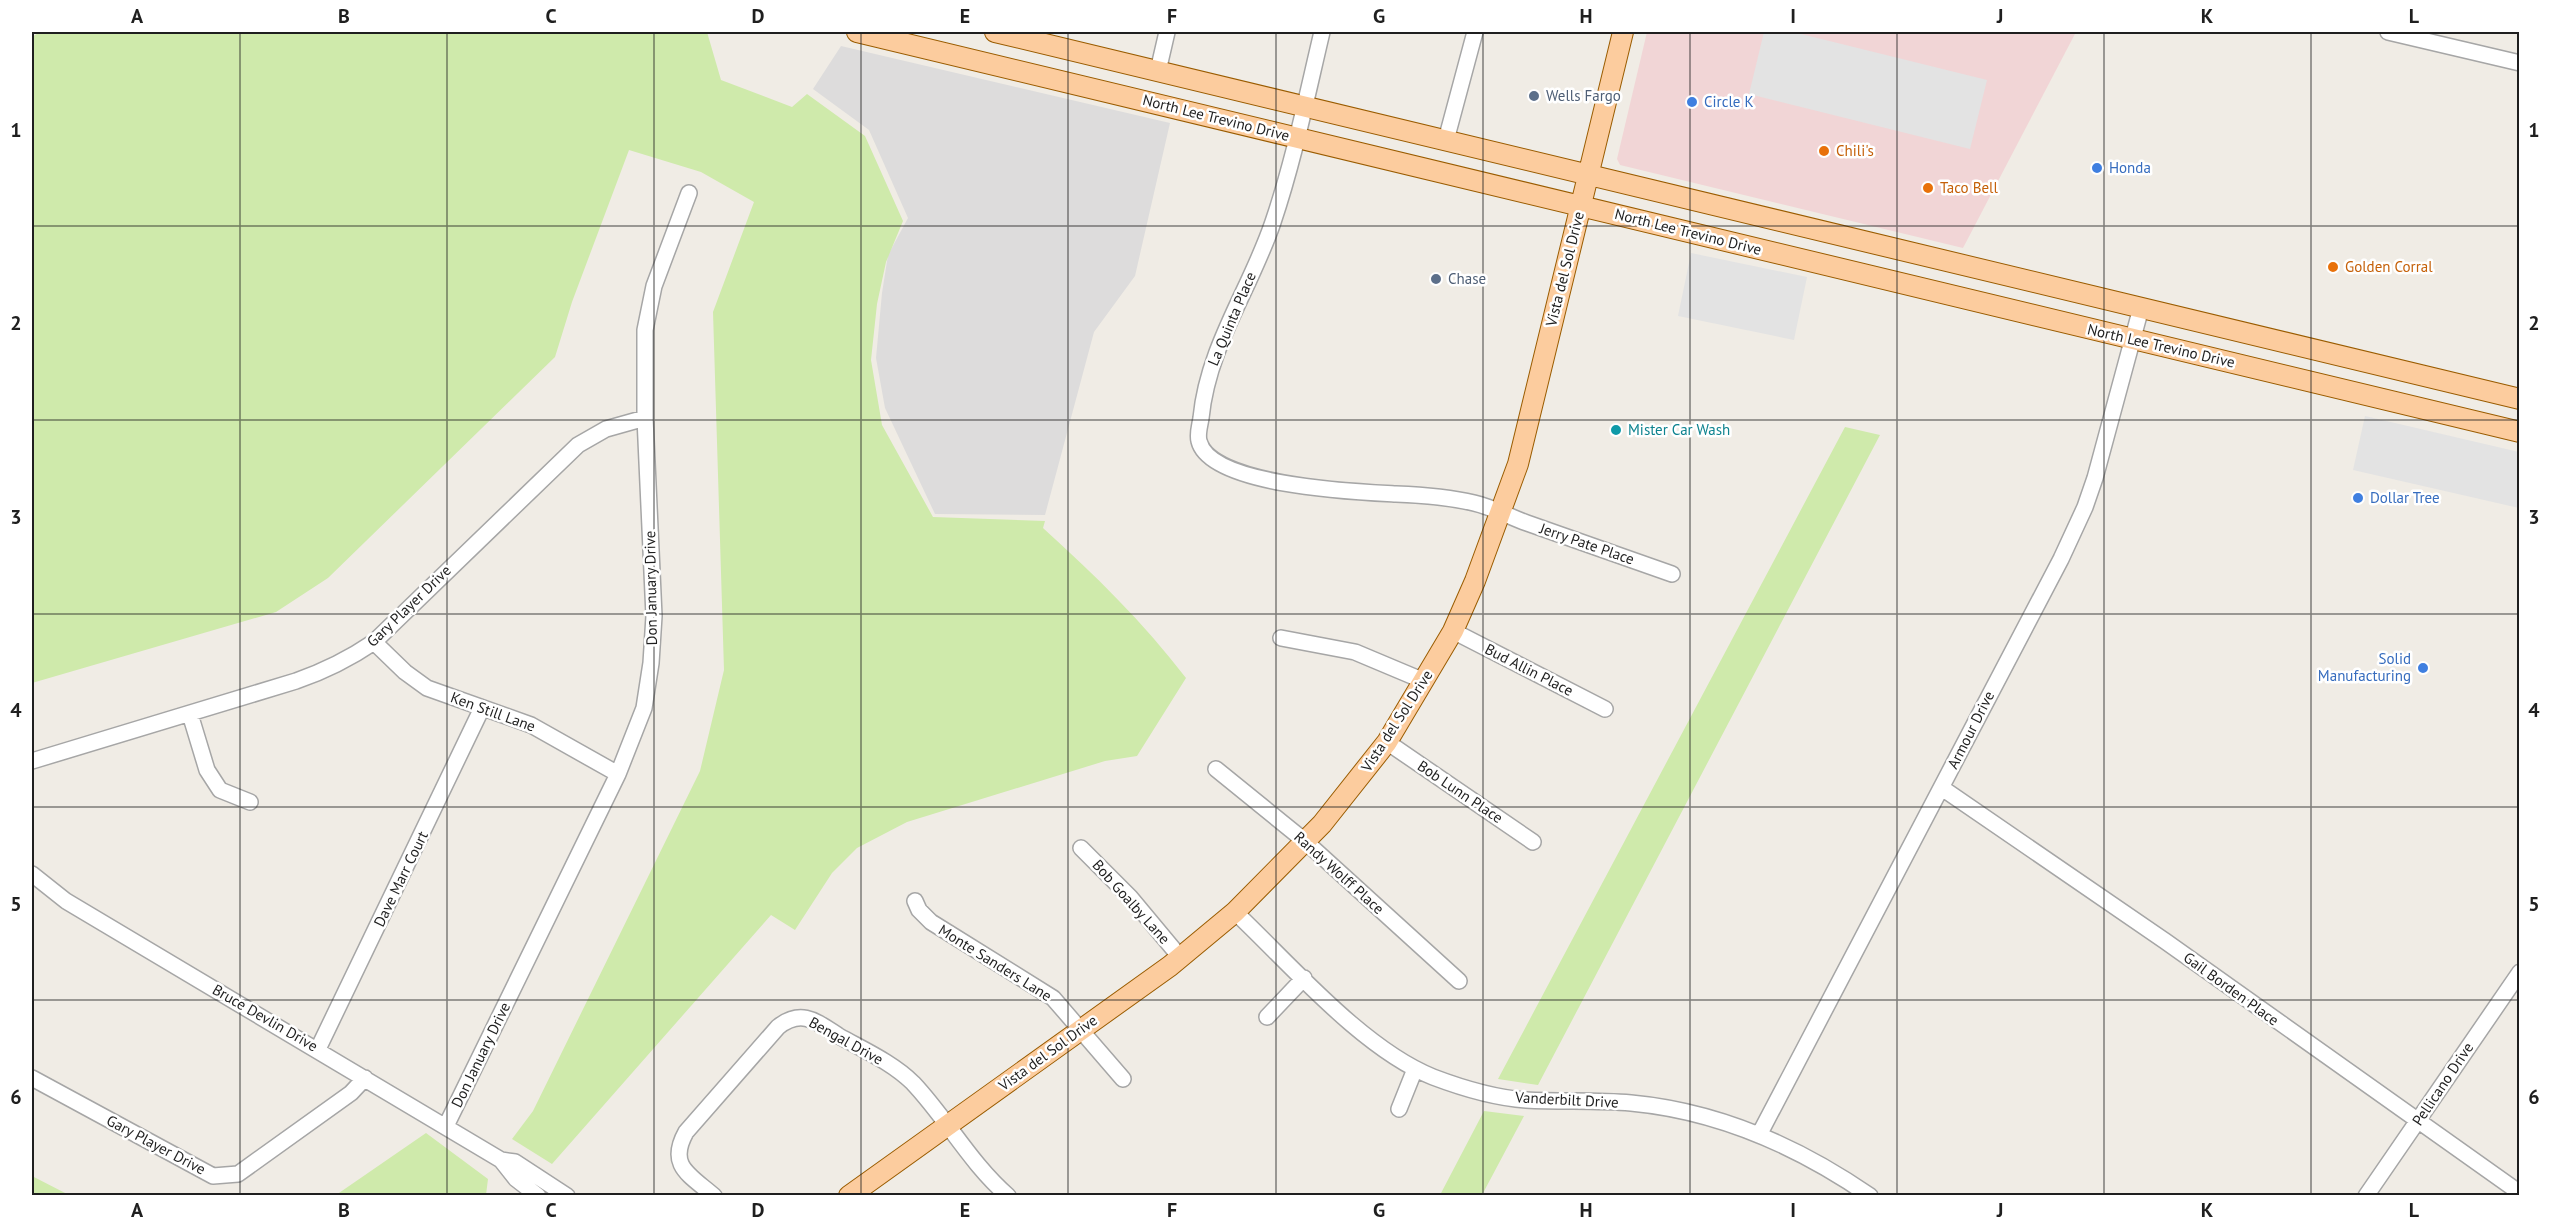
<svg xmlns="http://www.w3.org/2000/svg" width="2551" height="1227" viewBox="0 0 2551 1227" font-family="'PT Sans',sans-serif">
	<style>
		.residential { fill: #dddcdc }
		.commercial { fill: #f1d5d6 }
		.grass { fill: #cfeaab }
		.parking { fill: #e3e3e3 }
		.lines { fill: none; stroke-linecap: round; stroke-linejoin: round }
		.minor-casing { stroke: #a6a6a6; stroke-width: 18 }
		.major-casing { stroke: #9a5c00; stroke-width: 22 }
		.minor { stroke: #fff; stroke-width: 15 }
		.major { stroke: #fccc9e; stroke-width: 20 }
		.grid { fill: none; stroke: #1f1f1f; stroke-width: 1.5; stroke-opacity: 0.55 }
		.service-dot { fill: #5c6f8a; stroke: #fff; stroke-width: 2 }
		.shop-dot { fill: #3f7fe0; stroke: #fff; stroke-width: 2 }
		.food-dot { fill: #e8710a; stroke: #fff; stroke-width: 2 }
		.culture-dot { fill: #0f9aa8; stroke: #fff; stroke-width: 2 }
		.labels { text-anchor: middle; stroke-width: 5; stroke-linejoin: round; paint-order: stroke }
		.service-label { font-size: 15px; fill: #4e5e75; stroke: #fff; text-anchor: start }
		.shop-label { font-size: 15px; fill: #366cbe; stroke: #fff; text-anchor: start }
		.street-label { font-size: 15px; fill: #1f1f1f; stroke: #fff }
		.food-label { font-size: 15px; fill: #c56008; stroke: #fff; text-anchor: start }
		.culture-label { font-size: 15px; fill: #0d838f; stroke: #fff; text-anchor: start }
		.neatline { fill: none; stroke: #1f1f1f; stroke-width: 2 }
		.grid-label { font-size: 20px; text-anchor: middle; font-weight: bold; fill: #1f1f1f }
	</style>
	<rect width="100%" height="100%" fill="#f0ece5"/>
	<path class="residential" d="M841 46 1170 123 1135 276 1094 332 1045 515 935 514 885 408 876 358 882 293 888 255 908 218 869 130 813 89Z"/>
	<path class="commercial" d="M1647 32H2076L1963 248 1620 165 1617 159Z"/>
	<path class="grass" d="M40 32H707L721 80 792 107 807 94 865 136 903 221 886 262 877 304 871 360 882 425 933 517 1045 521 1043 528C1095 575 1143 622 1186 678L1137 756 1105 761 907 822 857 848 832 873 795 930 771 915 552 1164 512 1139 533 1111 700 771 724 670 713 312 754 202 701 172 629 150 572 302 555 357 328 578 276 612 32 683V37Z
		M1845 427 1880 435 1538 1085 1498 1079Z
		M1484 1111 1524 1116 1482 1195H1440Z
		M426 1133 488 1179 486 1195H336Z
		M32 1176 69 1195H32Z"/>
	<path class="parking" d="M1764 32H1793L1987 80 1970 149 1749 94Z
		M1691 253 1807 277 1794 340 1678 316Z
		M2365 416 2519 452V508L2353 470Z"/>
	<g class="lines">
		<g class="minor-casing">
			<path id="minor" d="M1322 32C1307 95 1294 160 1273 222 1251 288 1208 346 1201 418 1200 425 1197 434 1199 441 1210 486 1358 492 1396 494 1422 495 1449 497 1474 503 1492 507 1510 517 1527 523 1575 540 1624 557 1672 574
				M2388 32 2520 63
				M1158 71 1167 32
				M1446 140 1475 32
				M1453 631 1605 709
				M1281 638 1355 652 1424 681
				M374 642 405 672 427 688 531 725 618 774
				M190 714 207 770 220 790 250 802
				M1387 742 1533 842
				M32 761 296 681C325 671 349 659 374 642L578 445 606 429 645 418
				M1216 769 1306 842 1459 981
				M1942 788 2165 941 2520 1193
				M1081 848 1130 897 1180 957
				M32 874 66 901 501 1160 516 1179 538 1196
				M915 901 919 910 931 922 1053 998 1123 1079
				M1235 912C1291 965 1363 1049 1433 1077 1462 1088 1496 1098 1526 1100 1561 1102 1596 1100 1631 1103 1717 1111 1799 1147 1870 1196
				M1267 1017 1304 978
				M318 1049 482 708
				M32 1078 213 1176 238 1174 351 1093 365 1078
				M1399 1109 1415 1069
				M446 1126 618 774 644 708 651 663 654 616 645 418V330L654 286 689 193
				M1759 1135 2061 559 2085 507 2095 478 2141 308
				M501 1160 515 1162 567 1196
				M714 1196C690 1175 667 1166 686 1132L778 1027C802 1008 817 1022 839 1036 864 1050 893 1063 913 1083 947 1119 970 1163 1008 1196
				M2366 1196 2520 972"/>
		</g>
		<g class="major-casing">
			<path id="major" d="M857 32 2520 432
				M995 32 2520 399
				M849 1196 1170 966 1235 912 1322 824 1387 742 1453 631 1475 581 1518 464 1623 32"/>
		</g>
		<use href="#minor" class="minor"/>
		<use href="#major" class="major"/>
	</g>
	<path class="grid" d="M240 32V1196M447 32V1196M654 32V1196M861 32V1196M1068 32V1196M1276 32V1196M1483 32V1196M1690 32V1196M1897 32V1196M2104 32V1196M2311 32V1196M32 226H2520M32 420H2520M32 614H2520M32 807H2520M32 1000H2520"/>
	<g class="service-dot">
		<circle cx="1534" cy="96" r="6"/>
		<circle cx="1436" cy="279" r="6"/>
	</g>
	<g class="shop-dot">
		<circle cx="1692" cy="102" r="6"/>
		<circle cx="2097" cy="168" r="6"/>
		<circle cx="2358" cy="498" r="6"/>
		<circle cx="2423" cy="668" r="6"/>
	</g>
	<g class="food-dot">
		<circle cx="1824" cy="151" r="6"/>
		<circle cx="1928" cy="188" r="6"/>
		<circle cx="2333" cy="267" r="6"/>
	</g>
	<circle class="culture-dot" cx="1616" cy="430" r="6"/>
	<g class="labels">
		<g class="service-label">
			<text x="1546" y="101">Wells Fargo</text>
			<text x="1448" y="284">Chase</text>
		</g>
		<g class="shop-label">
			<text x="1704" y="107">Circle K</text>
			<text x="2109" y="173">Honda</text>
			<text x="2370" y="503">Dollar Tree</text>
			<text x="2411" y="664" text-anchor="end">Solid<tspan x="2411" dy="17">Manufacturing</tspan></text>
		</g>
		<g class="street-label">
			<text transform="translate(1216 118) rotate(14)" y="5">North Lee Trevino Drive</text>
			<text transform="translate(1688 232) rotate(14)" y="5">North Lee Trevino Drive</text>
			<text transform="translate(1565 269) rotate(-76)" y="5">Vista del Sol Drive</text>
			<text transform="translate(1232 319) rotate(-67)" y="5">La Quinta Place</text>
			<text transform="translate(2161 346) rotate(13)" y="5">North Lee Trevino Drive</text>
			<text transform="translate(1587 544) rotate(19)" y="5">Jerry Pate Place</text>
			<text transform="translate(651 588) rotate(-91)" y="5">Don January Drive</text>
			<text transform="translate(409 606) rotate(-44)" y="5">Gary Player Drive</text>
			<text transform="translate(1529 670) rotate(27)" y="5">Bud Allin Place</text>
			<text transform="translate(493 712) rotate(20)" y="5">Ken Still Lane</text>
			<text transform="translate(1397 721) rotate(-57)" y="5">Vista del Sol Drive</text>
			<text transform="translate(1971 730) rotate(-63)" y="5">Armour Drive</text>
			<text transform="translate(1460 792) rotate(34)" y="5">Bob Lunn Place</text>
			<text transform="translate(1339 873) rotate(42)" y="5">Randy Wolff Place</text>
			<text transform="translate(401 879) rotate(-64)" y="5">Dave Marr Court</text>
			<text transform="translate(1131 902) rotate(48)" y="5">Bob Goalby Lane</text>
			<text transform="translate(995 963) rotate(32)" y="5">Monte Sanders Lane</text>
			<text transform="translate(2231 989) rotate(36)" y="5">Gail Borden Place</text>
			<text transform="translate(265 1018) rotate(30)" y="5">Bruce Devlin Drive</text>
			<text transform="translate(846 1041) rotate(29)" y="5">Bengal Drive</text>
			<text transform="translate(1048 1053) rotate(-36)" y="5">Vista del Sol Drive</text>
			<text transform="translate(481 1055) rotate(-64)" y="5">Don January Drive</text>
			<text transform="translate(2443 1084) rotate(-56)" y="5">Pellicano Drive</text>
			<text transform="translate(1567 1100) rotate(3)" y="5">Vanderbilt Drive</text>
			<text transform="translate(156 1145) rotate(28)" y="5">Gary Player Drive</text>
		</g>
		<g class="food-label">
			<text x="1836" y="156">Chili's</text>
			<text x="1940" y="193">Taco Bell</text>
			<text x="2345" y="272">Golden Corral</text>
		</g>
		<g class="culture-label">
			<text x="1628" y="435">Mister Car Wash</text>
		</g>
	</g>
	<rect width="2551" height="1227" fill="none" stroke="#ffffff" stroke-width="66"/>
	<rect x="33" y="33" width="2485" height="1161" class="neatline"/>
	<g class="grid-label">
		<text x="137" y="23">A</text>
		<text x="344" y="23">B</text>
		<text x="551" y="23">C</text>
		<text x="758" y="23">D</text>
		<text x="965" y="23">E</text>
		<text x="1172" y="23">F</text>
		<text x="1379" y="23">G</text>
		<text x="1586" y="23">H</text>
		<text x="1793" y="23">I</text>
		<text x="2000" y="23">J</text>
		<text x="2207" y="23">K</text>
		<text x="2414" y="23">L</text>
		<text x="16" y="137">1</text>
		<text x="2534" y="137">1</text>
		<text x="16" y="330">2</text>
		<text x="2534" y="330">2</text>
		<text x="16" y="524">3</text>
		<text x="2534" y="524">3</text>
		<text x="16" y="717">4</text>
		<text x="2534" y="717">4</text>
		<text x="16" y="911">5</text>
		<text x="2534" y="911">5</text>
		<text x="16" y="1104">6</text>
		<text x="2534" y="1104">6</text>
		<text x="137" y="1217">A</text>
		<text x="344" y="1217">B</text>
		<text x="551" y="1217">C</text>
		<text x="758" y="1217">D</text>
		<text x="965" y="1217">E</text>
		<text x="1172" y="1217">F</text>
		<text x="1379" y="1217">G</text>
		<text x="1586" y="1217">H</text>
		<text x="1793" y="1217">I</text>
		<text x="2000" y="1217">J</text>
		<text x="2207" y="1217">K</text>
		<text x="2414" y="1217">L</text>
	</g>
</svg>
